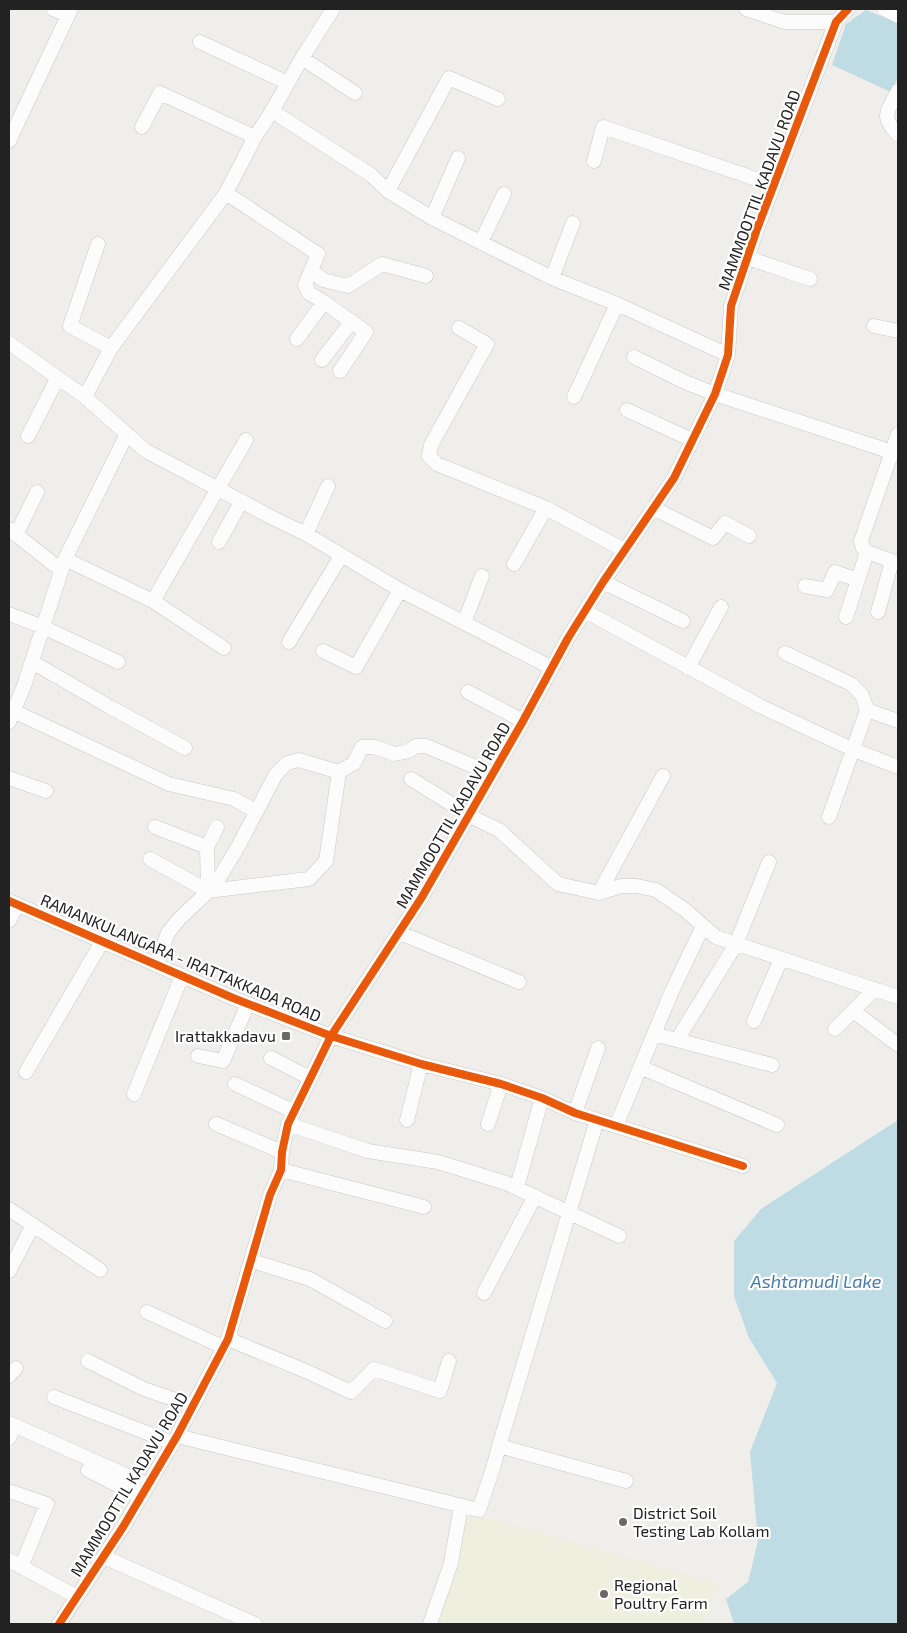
<svg xmlns="http://www.w3.org/2000/svg" width="907" height="1633" viewBox="0 0 907 1633" font-family="'Exo 2',sans-serif">
	<style>
		.farmland { fill: #efefdf }
		.water { fill: #bfdbe3 }
		.lines { fill: none; stroke-linecap: round; stroke-linejoin: round }
		.minor-casing { stroke: #c9c8c7; stroke-width: 15 }
		.minor { stroke: #fdfcfc; stroke-width: 14 }
		.cycleway-casing { stroke: #fff; stroke-width: 11 }
		.cycleway { stroke: #e8590c; stroke-width: 8 }
		.poi-dot { fill: #6a6968; stroke: #fff; stroke-width: 2 }
		.labels { text-anchor: middle; stroke-width: 4.5; stroke-linejoin: round; paint-order: stroke }
		.street-label { font-size: 16px; fill: #222; stroke: #fff }
		.poi-label { font-size: 16px; fill: #222; stroke: #fff; text-anchor: start }
		.water-label { font-size: 18px; font-style: italic; fill: #4a7aab; stroke: #fff }
	</style>
	<rect width="100%" height="100%" fill="#f0eeeb"/>
	<path class="farmland" d="M466 1512 718 1584 703 1624H436Z"/>
	<path class="water" d="M866 10 898 23V77L891 92 832 65 846 24Z
		M898 1120V1624H734L726 1599 748 1582 758 1541 750 1452 777 1383 749 1338 734 1296V1241L761 1209Z"/>
	<g class="lines">
		<g class="minor-casing">
			<path id="minor" d="M53 9 68 16
				M746 9 784 22H836
				M884 9 898 16
				M200 42 288 83
				M302 58 355 93
				M898 91C887 113 880 115 898 135
				M272 111 371 175 388 191 432 218 552 278 617 304 728 355
				M142 127 160 93 255 137
				M9 141 71 9
				M594 161 603 127 774 185
				M388 191 449 78 498 99
				M226 193 318 254 305 285 309 293 324 302 366 332 340 371
				M432 218 458 158
				M481 242 504 194
				M98 244 70 326 111 348
				M748 258 810 279
				M311 270 323 280 348 286 382 264 426 276
				M552 278 573 223
				M874 326 898 331
				M459 328 487 344 431 445 429 456 437 464 546 508 624 550
				M297 339 324 302
				M9 343 85 397 146 451 273 518 306 534 400 590 552 668
				M634 357 687 383 715 394 898 454
				M322 360 352 321
				M85 397 111 348 226 193 255 137 272 111 302 58 333 9
				M574 397 617 304
				M627 410 692 440
				M898 434 861 541 863 548 867 552 898 563
				M28 436 57 379
				M653 508 713 538 725 523 749 536
				M9 529 61 570
				M306 534 328 486
				M16 535 37 492
				M219 542 241 502
				M65 559 127 434
				M514 564 546 508
				M603 582 683 621
				M805 586 827 590 835 572 858 580
				M153 601 246 440
				M585 611 760 706 854 750 898 767
				M878 612 892 561
				M9 614 43 627 118 662
				M846 617 867 552
				M464 623 482 576
				M289 642 341 556
				M323 651 356 667 400 590
				M785 653 851 684 862 695 867 710
				M32 662 110 707 185 748
				M688 668 721 607
				M468 692 523 721
				M9 709 169 784 234 799 256 811
				M9 722 24 686 65 559 153 601 224 648
				M9 778 46 791
				M411 779 474 818 499 830 558 884 599 893 621 886H637L656 890 685 910 716 937 898 997
				M829 817 867 710 898 721
				M155 827 207 847
				M150 859 208 891 309 879 326 861 339 772
				M208 891 207 847 217 827
				M599 893 663 776
				M9 901 233 998 331 1036 421 1064 501 1084 542 1098 575 1113 743 1166
				M9 921 17 904
				M400 933 519 982
				M156 965 168 933 179 919 215 885 239 845 276 774 287 763 299 760 339 772 354 763 362 747H374L395 754 409 751 416 746H426L492 774
				M853 1011 898 1045
				M754 1021 781 959
				M835 1029 875 989
				M654 1034 772 1065
				M677 1040 736 944 769 862
				M198 1056 223 1061 248 1004
				M271 1058 310 1078
				M640 1067 777 1125
				M26 1072 103 940
				M235 1084 293 1111
				M134 1094 182 976
				M575 1113 598 1048
				M407 1120 421 1064
				M216 1124 282 1152
				M288 1124 368 1151 438 1162 506 1183 619 1236
				M488 1124 501 1084
				M616 1126 671 993 703 926
				M281 1170 424 1207
				M517 1187 542 1098
				M9 1209 100 1270
				M252 1261 310 1279 385 1321
				M9 1271 33 1225
				M484 1293 535 1196
				M147 1312 223 1347
				M228 1339 308 1372 351 1392 374 1369 440 1391 449 1361
				M88 1361 144 1389 193 1406
				M9 1376 16 1368
				M54 1397 173 1443
				M9 1423 148 1485
				M177 1436 479 1510 494 1465 499 1446 597 1120
				M9 1438 15 1426
				M499 1446 626 1481
				M88 1470 141 1497
				M9 1491 47 1504 21 1567
				M104 1557 255 1624
				M9 1560 77 1597
				M59 1624 123 1527 177 1436 228 1339 270 1195 281 1170 282 1152 288 1124 331 1036 422 897 523 721 568 638 603 582 674 478 715 394 728 355 731 306 757 229 836 22 848 9
				M430 1624 451 1563 461 1506"/>
		</g>
		<use href="#minor" class="minor"/>
		<g class="cycleway-casing">
			<path id="cycleway" d="M9 901 233 998 331 1036 421 1064 501 1084 542 1098 575 1113 743 1166
				M59 1624 123 1527 177 1436 228 1339 270 1195 281 1170 282 1152 288 1124 331 1036 422 897 523 721 568 638 603 582 674 478 715 394 728 355 731 306 757 229 836 22 848 9"/>
		</g>
		<use href="#cycleway" class="cycleway"/>
	</g>
	<g class="poi-dot">
		<rect x="281" y="1031" width="10" height="10" rx="2.5"/>
		<circle cx="623" cy="1522" r="5"/>
		<circle cx="604" cy="1594" r="5"/>
	</g>
	<g class="labels">
		<g class="street-label">
			<text transform="translate(759 190) rotate(-70)" y="6">MAMMOOTTIL KADAVU ROAD</text>
			<text transform="translate(453 815) rotate(-60)" y="6">MAMMOOTTIL KADAVU ROAD</text>
			<text transform="translate(181 958) rotate(23)" y="6">RAMANKULANGARA - IRATTAKKADA ROAD</text>
			<text transform="translate(129 1484) rotate(-59)" y="6">MAMMOOTTIL KADAVU ROAD</text>
		</g>
		<g class="poi-label">
			<text x="276" y="1042" text-anchor="end">Irattakkadavu</text>
			<text x="633" y="1519">District Soil<tspan x="633" dy="18">Testing Lab Kollam</tspan></text>
			<text x="614" y="1591">Regional<tspan x="614" dy="18">Poultry Farm</tspan></text>
		</g>
		<g class="water-label">
			<text x="816" y="1288">Ashtamudi Lake</text>
		</g>
	</g>
	<rect width="907" height="1633" fill="none" stroke="#222222" stroke-width="20"/>
</svg>
